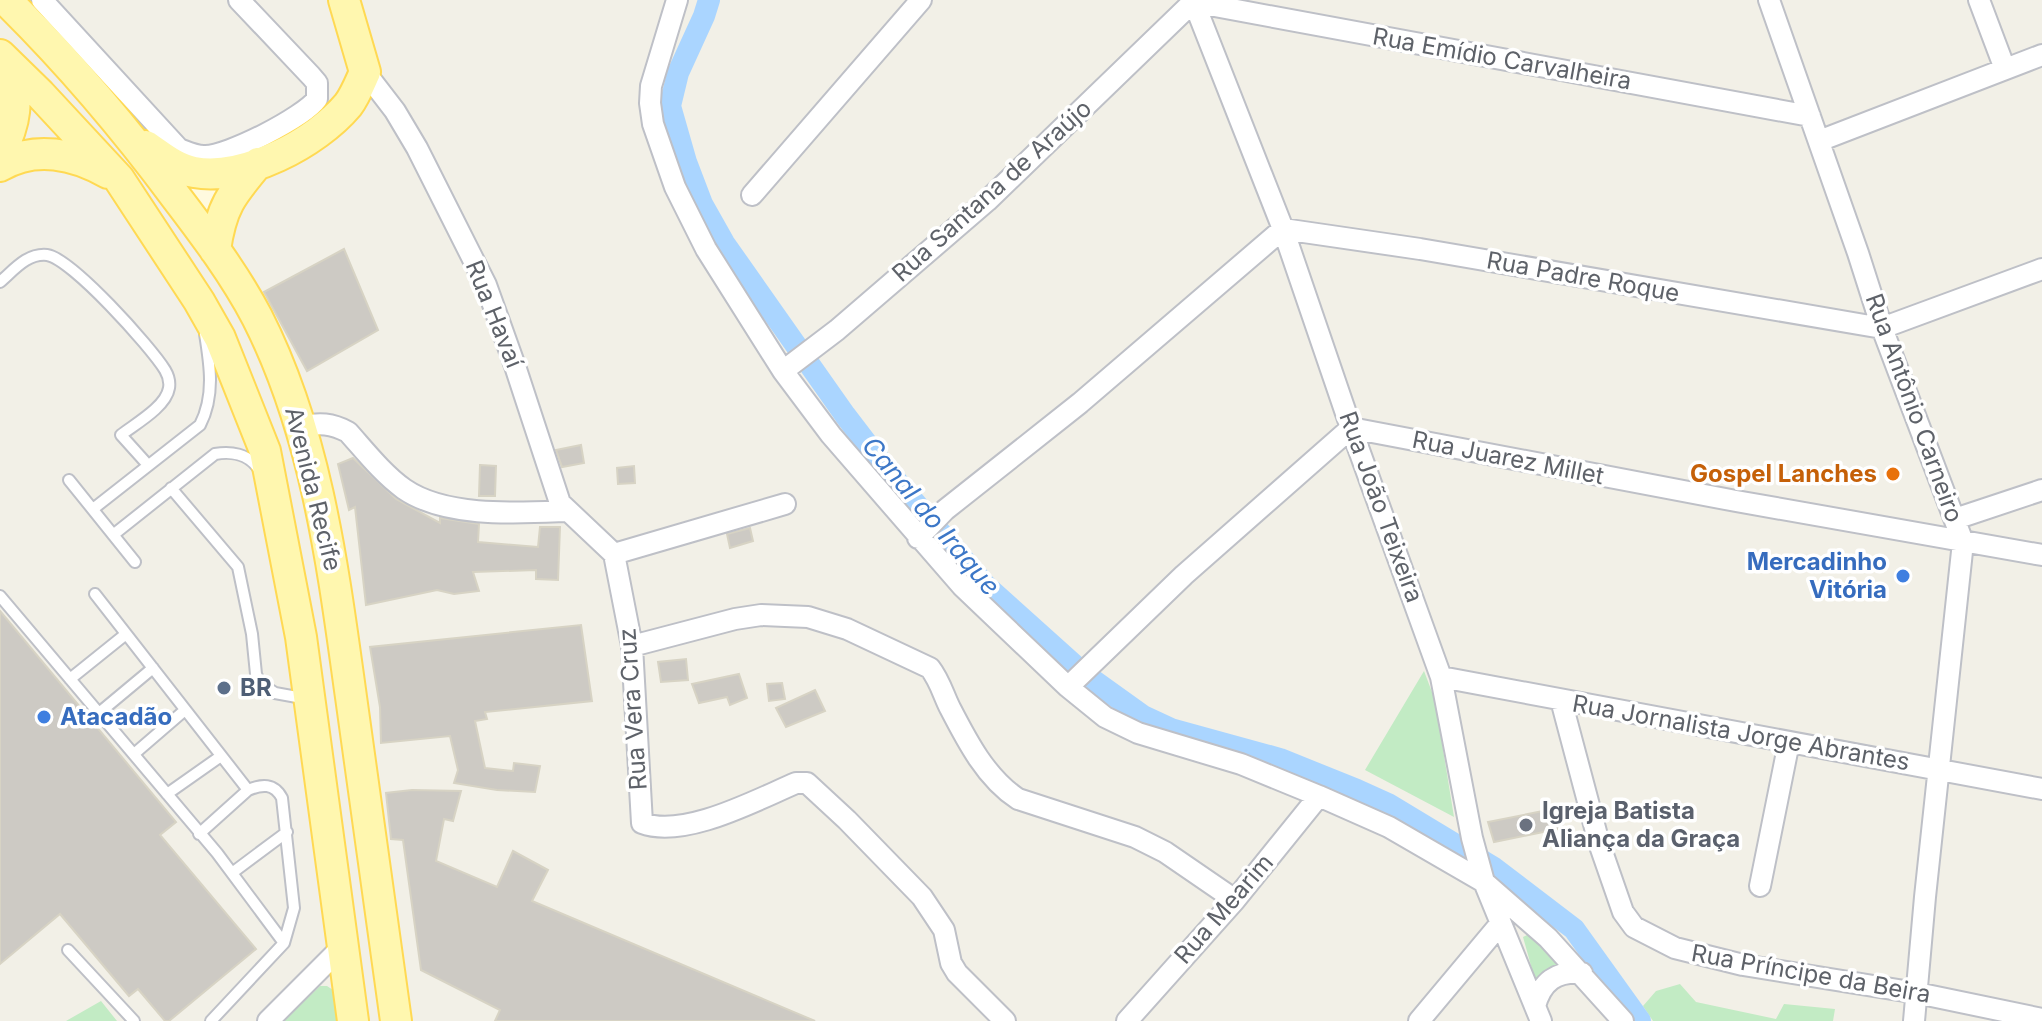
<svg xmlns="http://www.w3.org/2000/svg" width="2042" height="1021" viewBox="0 0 2042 1021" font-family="Inter,sans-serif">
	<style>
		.commercial { fill: #fffadf }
		.green { fill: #c2ebc4 }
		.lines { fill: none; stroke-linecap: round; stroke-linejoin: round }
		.canal { stroke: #aad5ff; stroke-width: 22 }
		.building { fill: #cdcac4; stroke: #d7d3c4; stroke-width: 2 }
		.service-casing { stroke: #bec0c7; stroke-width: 14 }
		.minor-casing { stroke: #bec0c7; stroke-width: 24 }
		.primary-casing { stroke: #ffd953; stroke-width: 34 }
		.service { stroke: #fff; stroke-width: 10 }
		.minor { stroke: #fff; stroke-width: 20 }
		.primary { stroke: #fff7af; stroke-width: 30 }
		.food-dot { fill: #e8710a; stroke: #fff; stroke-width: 3 }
		.shop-dot { fill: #3f7fe0; stroke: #fff; stroke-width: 3 }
		.service-dot { fill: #5c6f8a; stroke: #fff; stroke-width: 3 }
		.worship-dot { fill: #6b7280; stroke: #fff; stroke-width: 3 }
		.labels { text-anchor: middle; stroke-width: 7; stroke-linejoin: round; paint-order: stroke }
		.street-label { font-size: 24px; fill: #5e6269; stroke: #fff }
		.food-label { font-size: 24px; font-weight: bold; fill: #c56008; stroke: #fff; text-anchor: end }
		.shop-label { font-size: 24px; font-weight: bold; fill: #366cbe; stroke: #fff; text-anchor: end }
		.service-label { font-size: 24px; font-weight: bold; fill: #4e5e75; stroke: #fff; text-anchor: start }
		.worship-label { font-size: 24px; font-weight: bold; fill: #5b616d; stroke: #fff; text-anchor: start }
		.water-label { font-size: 26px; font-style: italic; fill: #3c77c7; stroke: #fff }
	</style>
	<rect width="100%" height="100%" fill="#f2f0e7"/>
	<path class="commercial" d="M234 163 212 228 182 185Z"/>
	<path class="green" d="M1424 671 1435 700 1454 817 1365 770Z
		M1533 932 1561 965 1535 980 1523 937Z
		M1680 984 1696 1002 1776 1019 1784 1004 1835 1009 1833 1021H1653L1643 1006 1656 991Z
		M320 986H327L336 992 340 1021H283Z
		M101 1001 117 1021H66Z"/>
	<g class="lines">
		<path class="canal" d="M709 0 704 16 678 73 670 106 686 162 702 204 724 243 845 415 887 470 985 585 1083 673 1143 716 1171 729 1280 759 1357 790 1388 804 1494 868 1574 929 1640 1021"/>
	</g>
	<path class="building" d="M344 249 378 330 307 371 264 292Z
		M581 445 584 463 562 467 556 450Z
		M353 458 396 499 440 523V518L479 524 478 542 538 547 540 527H560L558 580 536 579V570L473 572 479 591 454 594 437 590 366 605 355 507 349 510 338 464Z
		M480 465 496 466 495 496H479Z
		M634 466 635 483 618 484 617 468Z
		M750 528 753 541 730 548 727 534Z
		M0 611 176 822 160 835 256 949 169 1021H165L138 989 129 996 60 914 0 964Z
		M581 625 592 701 485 712 487 719 475 721 485 768 513 771 514 763 540 766 535 792 497 790 454 783 458 770 450 736 381 743 380 707 370 647Z
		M686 659 688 680 661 682 658 662Z
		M739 674 747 698 730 705 727 697 699 703 692 684Z
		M782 683 785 699 769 701 767 684Z
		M815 690 825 711 786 727 776 708Z
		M412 790 461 791 453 821 444 819 436 861 497 887 513 851 548 870 532 901 815 1021H495L500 1010 421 970 403 840 391 839 386 793Z
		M1558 808 1563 828 1494 842 1488 822Z"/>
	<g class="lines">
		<g class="service-casing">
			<path id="service" d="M0 282C14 270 27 253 47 255 71 258 151 347 165 370 168 375 170 382 169 388 166 407 135 424 121 435L148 465
				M69 480 135 562
				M171 488 238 567 252 634 256 674 260 683 275 693 308 699
				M93 509 200 425C215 396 210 365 205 334
				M113 535 215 454C231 451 248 454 258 468
				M0 596 217 853 284 943 294 908 282 798C274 783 262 784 248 790L95 594
				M70 679 126 634
				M99 713 153 668
				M134 754 185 710
				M167 794 221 756
				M199 834 248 790
				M232 873 287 832
				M68 950 134 1021
				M211 1021 284 943"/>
		</g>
		<g class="minor-casing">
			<path id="minor" d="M42 0 179 149C187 152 195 156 204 156 227 157 304 117 317 99V83L311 76 239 0
				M677 0 651 86 650 103 653 124 675 187 706 249 783 371 831 435 962 586 1068 687 1105 717 1138 733 1241 764 1319 796 1389 827 1484 882 1548 938 1623 1021
				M1193 0 1283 229 1351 428 1441 677 1472 838 1484 882 1541 1021
				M1769 0 1858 253 1882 328 1963 542 1925 897 1914 1021
				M1979 0 2005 69
				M365 72 395 111 417 148 486 285 515 366 560 503 614 554
				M1819 141 2042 55
				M752 195 921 0
				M783 371 837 330 987 201 1193 2 1810 116
				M302 426C320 423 331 423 348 432 365 451 383 474 404 489 446 518 518 513 567 511
				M1955 519 2042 490
				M918 538 945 510 1080 403 1283 229 1420 249 1882 328 2042 269
				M614 554 632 646 642 823C684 839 756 800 796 783H807L847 820 922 897 944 930 951 963 957 973 1005 1021
				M614 554 785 504
				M632 646 735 619 761 615 808 617 847 629 930 668C940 681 943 694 950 708 967 741 986 778 1018 799L1135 837 1165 852 1235 900
				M1441 677 2042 789
				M1068 687 1184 575 1351 428 1736 501 2042 555
				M1561 700 1599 843 1623 912 1634 927 1675 948 1743 965 1917 993 2042 1019
				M1760 886 1789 742
				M1535 1006C1542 981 1556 971 1582 973
				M268 1021 342 947
				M1127 1021 1235 900 1319 796
				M1419 1021 1501 923"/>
		</g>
		<g class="primary-casing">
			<path id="primary" d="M6 0C68 61 124 127 176 197 205 235 235 275 257 317 317 435 333 568 351 697 366 805 381 913 396 1021
				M0 55 40 94 119 179 199 301 220 338 265 451 301 637 353 1021
				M146 146C161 156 176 169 194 172 244 181 316 143 348 105 355 96 360 83 365 72L344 0
				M0 153C17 121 17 102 11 67
				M0 166C35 145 75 154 108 173
				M215 250C221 207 231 195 258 163"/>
		</g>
		<use href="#service" class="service"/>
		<use href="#minor" class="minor"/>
		<use href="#primary" class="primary"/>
	</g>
	<circle class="food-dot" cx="1893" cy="474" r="8"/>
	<g class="shop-dot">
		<circle cx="1903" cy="576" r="8"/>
		<circle cx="44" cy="717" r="8"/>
	</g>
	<circle class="service-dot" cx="224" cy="688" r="8"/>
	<circle class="worship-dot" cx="1526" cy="825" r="8"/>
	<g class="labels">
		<g class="street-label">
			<text transform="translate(1502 59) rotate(10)" y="8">Rua Emídio Carvalheira</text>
			<text transform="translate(992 191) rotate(-42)" y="8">Rua Santana de Araújo</text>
			<text transform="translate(1583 277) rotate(10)" y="8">Rua Padre Roque</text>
			<text transform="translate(494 314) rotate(68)" y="8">Rua Havaí</text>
			<text transform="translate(1914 408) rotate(70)" y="8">Rua Antônio Carneiro</text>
			<text transform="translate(1508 458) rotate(11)" y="8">Rua Juarez Millet</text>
			<text transform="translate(313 489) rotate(76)" y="8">Avenida Recife</text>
			<text transform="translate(1381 507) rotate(70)" y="8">Rua João Teixeira</text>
			<text transform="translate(633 709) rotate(-94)" y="8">Rua Vera Cruz</text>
			<text transform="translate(1741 733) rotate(10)" y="8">Rua Jornalista Jorge Abrantes</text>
			<text transform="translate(1224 909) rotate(-49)" y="8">Rua Mearim</text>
			<text transform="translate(1811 974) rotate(10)" y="8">Rua Príncipe da Beira</text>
		</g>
		<g class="food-label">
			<text x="1877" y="482">Gospel Lanches</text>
		</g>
		<g class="shop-label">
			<text x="1887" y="570">Mercadinho<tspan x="1887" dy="28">Vitória</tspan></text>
			<text x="60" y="725" text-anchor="start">Atacadão</text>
		</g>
		<g class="service-label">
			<text x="240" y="696">BR</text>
		</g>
		<g class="worship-label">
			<text x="1542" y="819">Igreja Batista<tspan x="1542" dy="28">Aliança da Graça</tspan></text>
		</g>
		<g class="water-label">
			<text transform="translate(931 516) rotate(50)" y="9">Canal do Iraque</text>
		</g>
	</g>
</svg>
